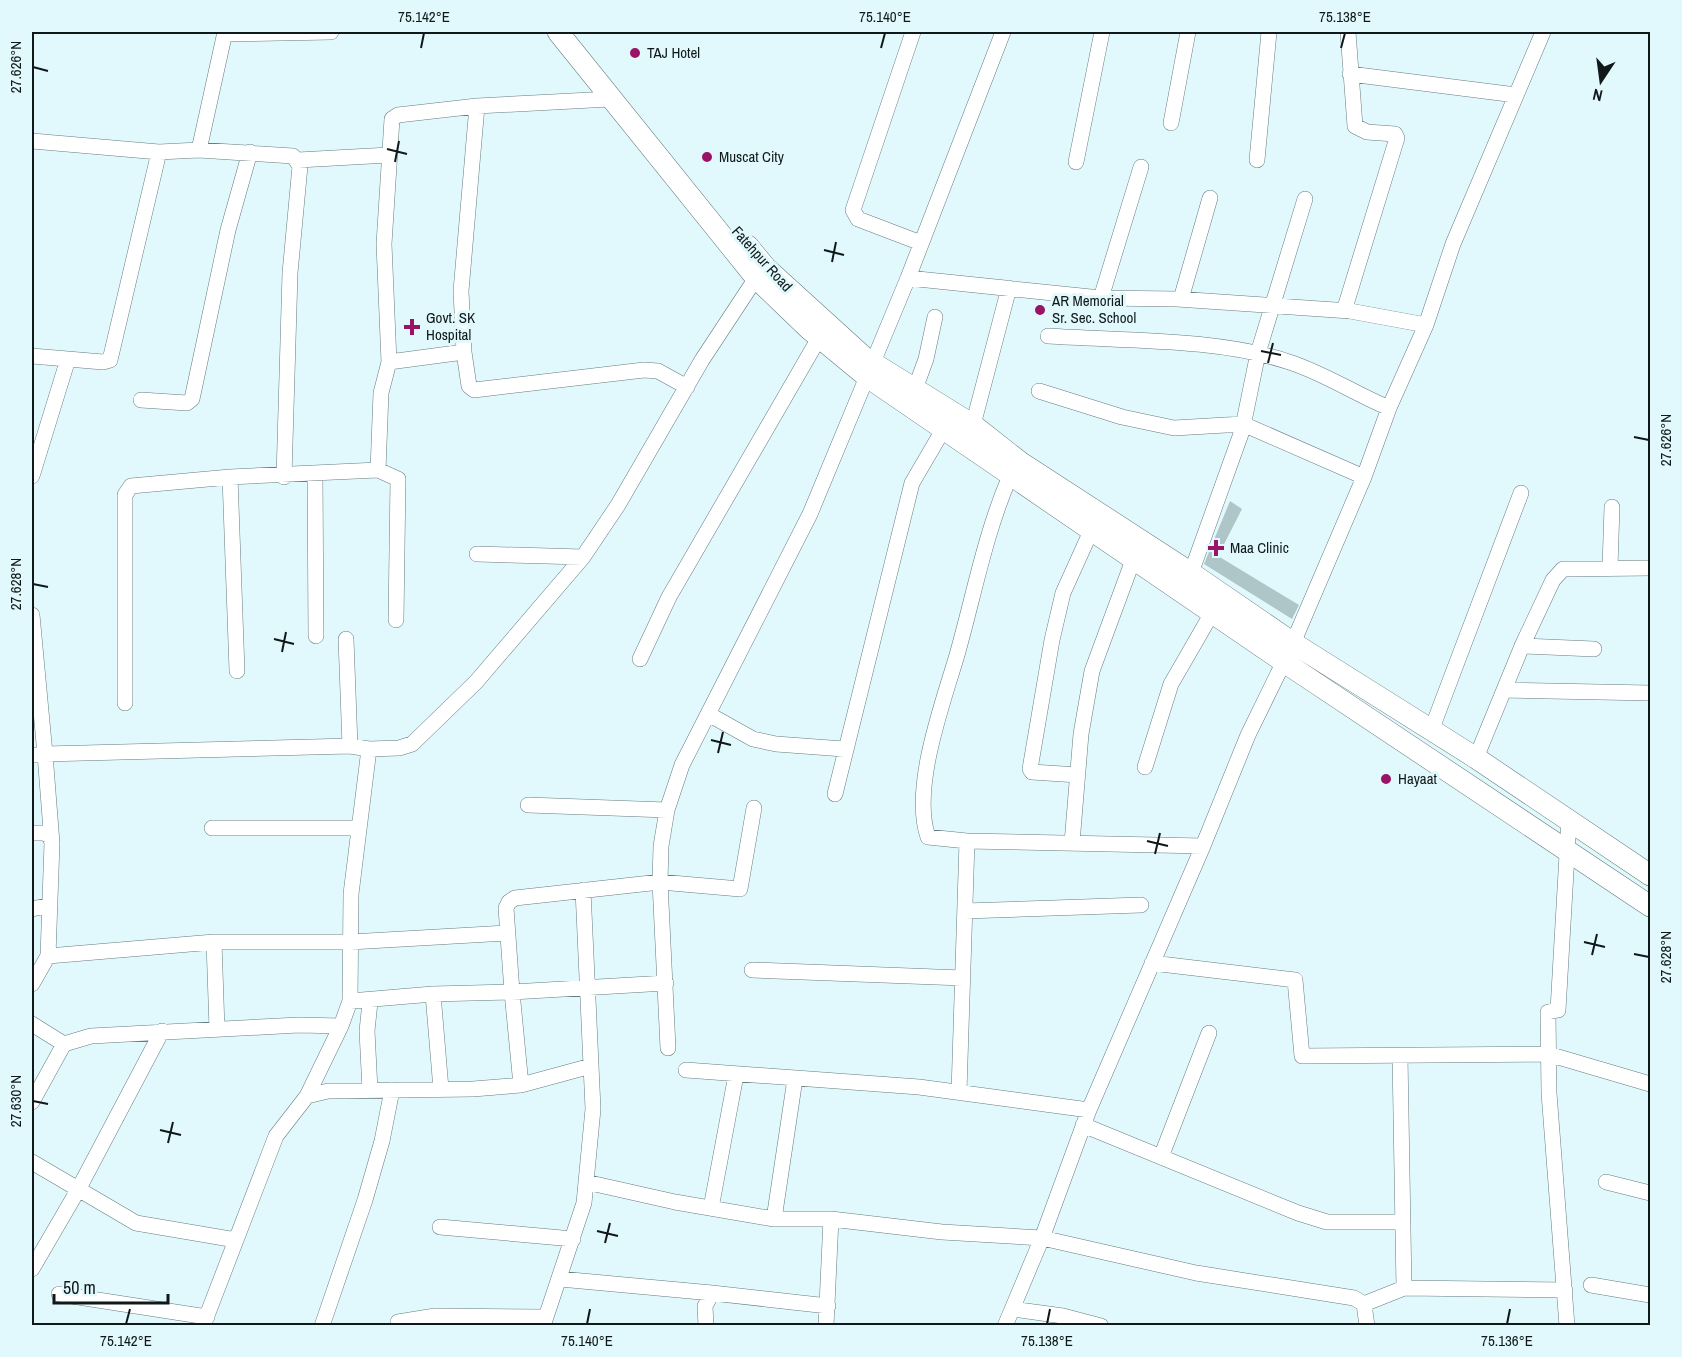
<svg xmlns="http://www.w3.org/2000/svg" width="1682" height="1357" viewBox="0 0 1682 1357" font-family="'Archivo Narrow',sans-serif">
	<style>
		.building { fill: #afc6c9 }
		.lines { fill: none; stroke-linecap: round; stroke-linejoin: round }
		.street-casing { stroke: #677c7f; stroke-width: 16 }
		.secondary-casing { stroke: #677c7f; stroke-width: 22 }
		.street { stroke: #fff; stroke-width: 15 }
		.secondary { stroke: #fff; stroke-width: 21 }
		.ticks { fill: none; stroke: #10181a; stroke-width: 2 }
		.poi-dot { fill: #991367; stroke: #e1f9fc; stroke-width: 2 }
		.labels { text-anchor: middle; stroke-width: 6; stroke-linejoin: round; paint-order: stroke }
		.poi-label { font-size: 15px; fill: #10181a; stroke: #e1f9fc; text-anchor: start }
		.street-label { font-size: 15px; fill: #10181a; stroke: #e1f9fc }
		.neatline { fill: none; stroke: #10181a; stroke-width: 2 }
		.ticks-label { font-size: 15px; text-anchor: middle; fill: #10181a }
	</style>
	<rect width="100%" height="100%" fill="#e1f9fc"/>
	<path class="building" d="M1230 501 1242 509 1218 556 1299 605 1292 619 1204 564Z"/>
	<g class="lines">
		<g class="street-casing">
			<path id="street" d="M913 32 853 210 858 219 921 243
				M225 34 331 32
				M1350 74 1516 95
				M1171 123 1188 32
				M32 141 159 152
				M199 150 293 156 300 166 290 273 284 477
				M298 160 389 155
				M1257 160 1269 32
				M1076 162 1102 32
				M908 278 1101 298 1177 299 1350 311 1426 325
				M1101 298 1141 167
				M1181 299 1210 198
				M1344 311 1397 138 1395 134 1367 132 1355 126 1348 32
				M1048 336C1123 341 1218 338 1289 362 1324 373 1355 394 1389 408
				M464 352 469 386 474 390 644 370 658 371 687 387
				M32 356 103 362 110 360 159 152 199 150 225 32
				M389 362 384 244 392 119 398 115 477 106 610 99
				M915 389 926 359 935 317
				M1039 391 1122 417 1174 428 1243 424 1364 477
				M141 400 187 403 192 399 228 230 250 152
				M973 425 1009 288
				M315 474 316 636
				M32 476 68 359
				M1010 476C985 534 974 595 957 655 943 703 911 788 928 837L967 841 1203 846
				M230 477 237 671
				M477 554 583 557
				M1610 567 1612 507
				M1191 573 1242 431 1258 353 1305 199
				M32 615 45 754 350 746 369 749
				M396 620 398 479 378 470 381 393 389 362 464 352 461 291 477 106
				M346 639 350 746
				M1522 646 1594 649
				M640 659 669 597 819 338
				M1505 690 1650 693
				M125 703V495L131 486 230 477 378 470
				M710 715 753 739 776 744 844 749
				M1431 731 1521 493
				M32 755 45 754 52 843
				M1476 758 1522 646 1553 580 1563 569 1650 568
				M1145 767 1171 684 1212 613
				M1078 775 1032 772 1030 769 1052 640 1063 593 1091 531
				M835 794 912 483 943 430
				M528 805 667 810
				M212 828H357
				M32 833H44L50 836 52 843 48 956 32 984
				M1072 843 1081 734 1092 671 1133 560
				M32 909 50 905
				M965 911 1141 905
				M214 942 217 1029
				M48 956 214 942H350L507 933
				M1152 963 1295 980 1302 1056 1548 1054 1650 1084
				M752 970 963 978
				M433 994 441 1089
				M350 1001 433 994 512 992 506 908 509 902 515 898 660 882 740 889 754 808
				M32 1024 64 1044
				M668 1048 660 882 661 846 667 810 682 765 810 514 908 278 1003 32
				M1400 1056 1404 1288 1565 1290
				M686 1070 919 1087 1089 1110
				M521 1085 591 1066
				M370 1090 367 1031 370 1002
				M959 1092 967 841
				M307 1096 328 1091 473 1089 521 1085 512 992 666 983
				M32 1102 64 1044 91 1036 299 1025 341 1026 350 1001 351 894 369 749 399 748 412 744 476 682 583 557 618 505 702 360 756 278
				M1083 1125 1298 1213 1327 1222H1403
				M1161 1157 1209 1033
				M32 1162 136 1223 236 1240
				M586 1182 675 1202 774 1219H831L942 1232 1042 1238 1196 1273 1354 1298 1364 1304 1367 1326
				M1606 1182 1650 1193
				M711 1208 736 1075
				M774 1219 795 1079
				M440 1227 573 1239
				M32 1269 78 1190 162 1031
				M560 1279 712 1293
				M1591 1285 1650 1295
				M59 1294 207 1317
				M1364 1304 1404 1288
				M1012 1309 1063 1316 1101 1326
				M398 1322 435 1316 545 1317
				M203 1326 276 1136 307 1096 341 1026
				M322 1326 365 1200 382 1141 392 1090
				M543 1326 584 1203 593 1109 583 890
				M706 1326 705 1306 712 1293 828 1306
				M826 1326 831 1219
				M1005 1326 1042 1238 1089 1110 1203 846 1248 735 1293 643 1364 477 1389 408 1426 325 1453 244 1543 32
				M1567 1326 1549 1093 1548 1012 1558 1010 1569 820"/>
		</g>
		<g class="secondary-casing">
			<path id="secondary" d="M558 32 756 278 809 329 866 376 1284 662 1650 906
				M748 246 766 268 865 358 973 425 1020 462 1191 573 1293 643 1476 758 1650 875"/>
		</g>
		<use href="#street" class="street"/>
		<use href="#secondary" class="secondary"/>
	</g>
	<path class="ticks" d="M421 48 424 33M881 48 885 33M1341 48 1345 33M33 67 48 71M387 149 407 154M395 162 399 141M824 250 844 255M832 262 836 242M1261 351 1281 355M1268 363 1273 343M1634 437 1649 440M33 584 48 587M274 639 294 644M282 652 286 632M711 740 731 745M718 753 723 732M1147 841 1168 846M1155 854 1160 833M1584 942 1605 947M1634 954 1649 957M1592 955 1597 934M33 1101 48 1104M160 1130 181 1135M168 1143 173 1122M597 1231 618 1236M605 1243 610 1223M126 1324 130 1309M587 1324 590 1309M1047 1324 1050 1309M1507 1324 1510 1309"/>
	<g class="poi-dot">
		<circle cx="635" cy="53" r="6"/>
		<circle cx="707" cy="157" r="6"/>
		<circle cx="1040" cy="310" r="6"/>
		<path d="M409 318h6v6h6v6h-6v6h-6v-6h-6v-6h6z"/>
		<path d="M1213 539h6v6h6v6h-6v6h-6v-6h-6v-6h6z"/>
		<circle cx="1386" cy="779" r="6"/>
	</g>
	<g class="labels">
		<g class="poi-label">
			<text x="647" y="58">TAJ Hotel</text>
			<text x="719" y="162">Muscat City</text>
			<text x="1052" y="306">AR Memorial<tspan x="1052" dy="17">Sr. Sec. School</tspan></text>
			<text x="426" y="323">Govt. SK<tspan x="426" dy="17">Hospital</tspan></text>
			<text x="1230" y="553">Maa Clinic</text>
			<text x="1398" y="784">Hayaat</text>
		</g>
		<g class="street-label">
			<text transform="translate(762 259) rotate(48)" y="5">Fatehpur Road</text>
		</g>
	</g>
	<rect width="1682" height="1357" fill="none" stroke="#e1f9fc" stroke-width="66"/>
	<g transform="translate(1601 81) rotate(193)" stroke="#e1f9fc" stroke-width="4.5" paint-order="stroke">
	<path d="M0-4.5L10 22L0 15L-10 22Z" fill="#10181a"/>
	<text y="-9" font-size="16" font-weight="bold" text-anchor="middle" fill="#10181a">N</text>
	</g>
	<path d="M54 1294v9h114v-9" fill="none" stroke="#10181a" stroke-width="3"/>
	<text x="63" y="1294" font-size="18" fill="#10181a" stroke="#e1f9fc" stroke-width="4.5" paint-order="stroke">50 m</text>
	<rect x="33" y="33" width="1616" height="1291" class="neatline"/>
	<g class="ticks-label">
		<text x="424" y="22">75.142°E</text>
		<text x="885" y="22">75.140°E</text>
		<text x="1345" y="22">75.138°E</text>
		<text transform="translate(16 67) rotate(-90)" y="5">27.626°N</text>
		<text transform="translate(1666 440) rotate(-90)" y="5">27.626°N</text>
		<text transform="translate(16 584) rotate(-90)" y="5">27.628°N</text>
		<text transform="translate(1666 957) rotate(-90)" y="5">27.628°N</text>
		<text transform="translate(16 1101) rotate(-90)" y="5">27.630°N</text>
		<text x="126" y="1346">75.142°E</text>
		<text x="587" y="1346">75.140°E</text>
		<text x="1047" y="1346">75.138°E</text>
		<text x="1507" y="1346">75.136°E</text>
	</g>
</svg>
